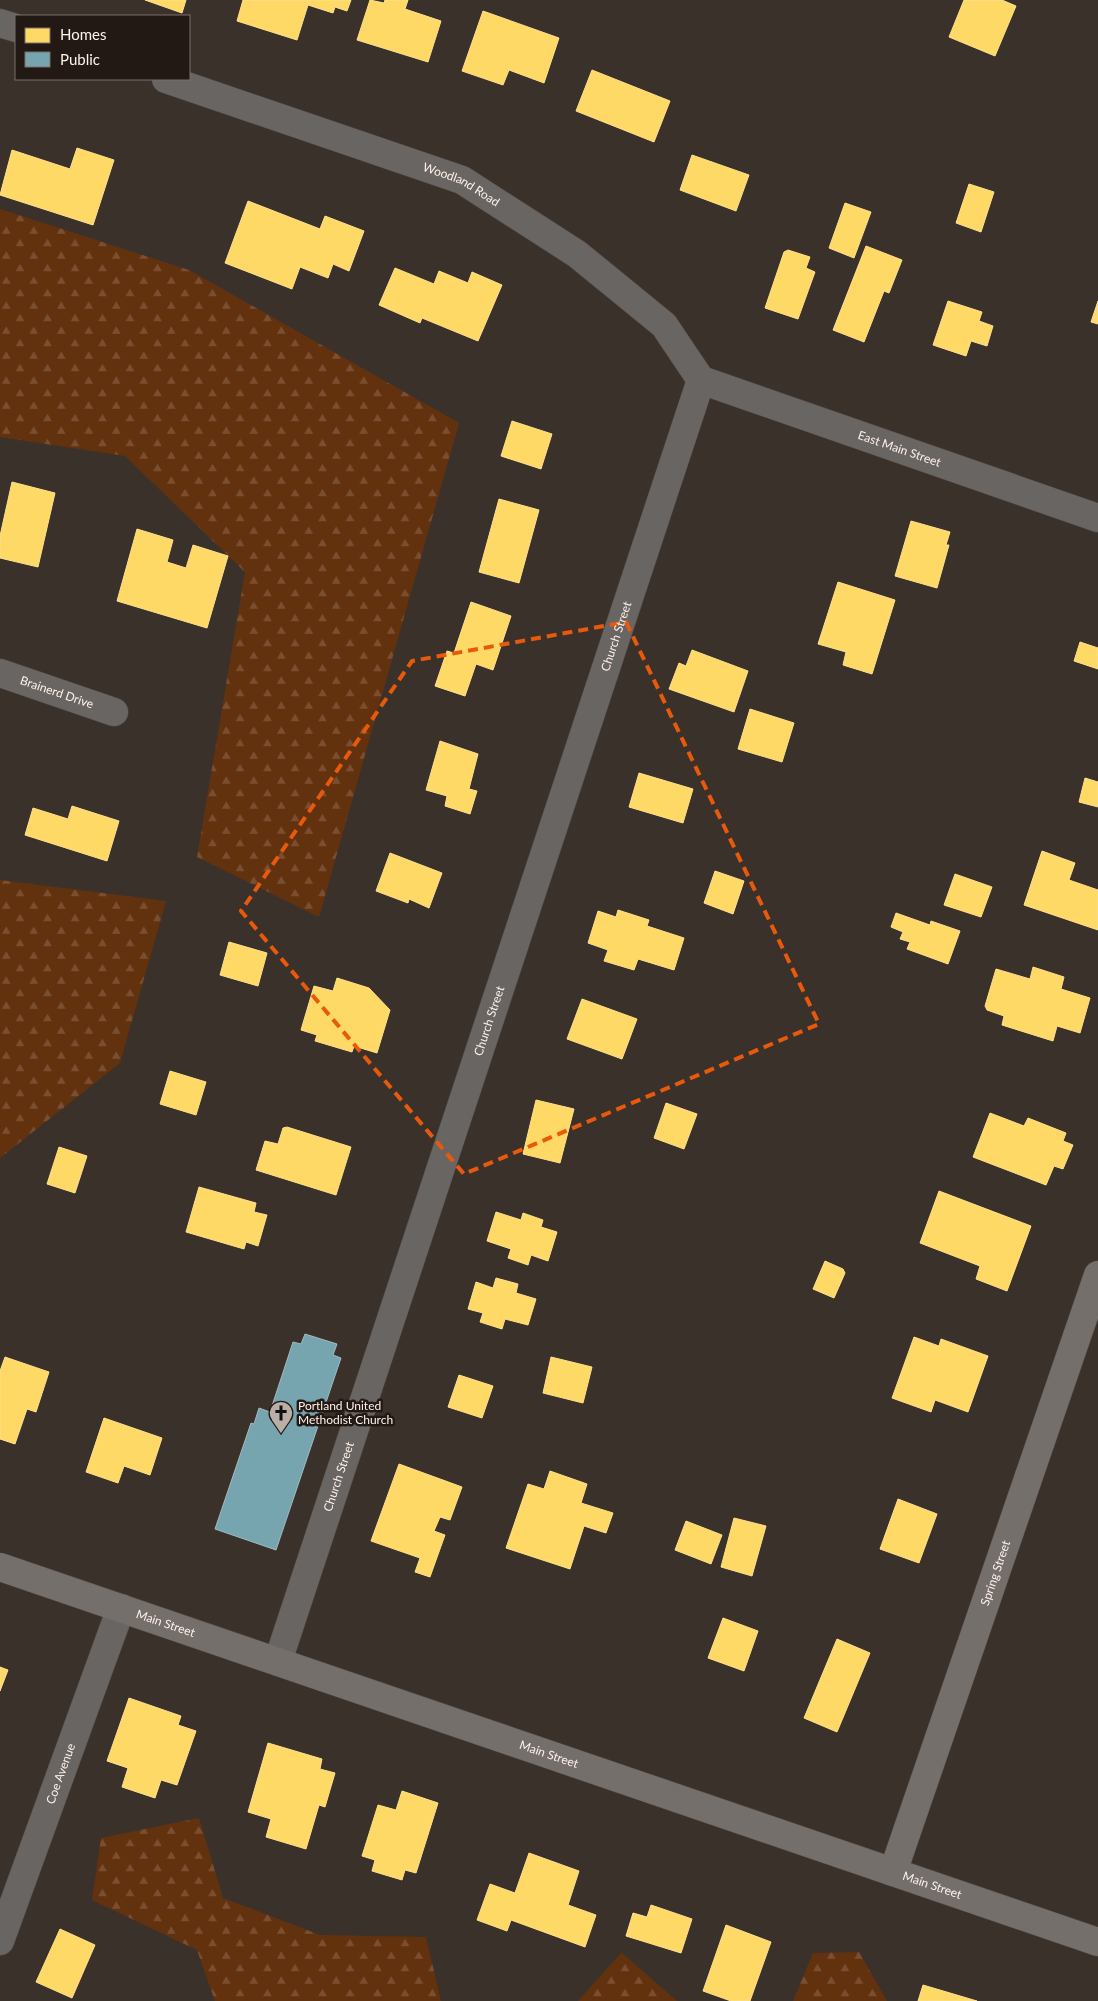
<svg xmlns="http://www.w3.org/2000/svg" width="1098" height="2001" viewBox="0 0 1098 2001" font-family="Lato,sans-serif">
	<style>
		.forest { fill: url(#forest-firs) }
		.homes { fill: #ffd966; stroke: #ffe08e }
		.public { fill: #76a5af; stroke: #9fbcc1 }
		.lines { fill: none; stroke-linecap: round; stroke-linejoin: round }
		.street-casing { stroke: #554d47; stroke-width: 29 }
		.secondary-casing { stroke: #554d47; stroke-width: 29 }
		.street { stroke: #696562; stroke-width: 28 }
		.secondary { stroke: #756f6c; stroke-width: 28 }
		.marked { fill: none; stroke: #e8590c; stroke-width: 4; stroke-dasharray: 10 6; stroke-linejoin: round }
		.labels { text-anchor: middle; stroke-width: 5; stroke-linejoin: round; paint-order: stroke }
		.street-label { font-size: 12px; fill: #fef1ea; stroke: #221914 }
		.poi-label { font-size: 12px; fill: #fef1ea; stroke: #221914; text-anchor: start }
	</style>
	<defs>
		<pattern id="forest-firs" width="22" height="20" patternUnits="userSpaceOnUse" patternTransform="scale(1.25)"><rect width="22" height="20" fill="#62310e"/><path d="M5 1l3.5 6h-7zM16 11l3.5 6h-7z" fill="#7a4f31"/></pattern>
	</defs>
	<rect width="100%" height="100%" fill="#3b312b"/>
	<path class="forest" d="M0 209 189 270 459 423 319 917 197 857 245 572 125 456 0 437Z
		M0 880 166 901 120 1063 0 1158Z
		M199 1818 223 1898 320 1935 426 1937 441 2001H215L197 1950 92 1900 101 1838Z
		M622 1952V1953L677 2001H578Z
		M859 1952 887 2001H793L813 1953Z"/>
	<path class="homes" d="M145 0H186L182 13Z
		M243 0H351L347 11 335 7 333 13 308 5 297 40 237 21Z
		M370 0 384 3 385 0H408L405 9 441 21 428 62 357 40Z
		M964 0H1002L1016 6 995 56 949 37Z
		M483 11 559 38 544 83 509 70 503 85 462 71Z
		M592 70 670 101 654 142 576 111Z
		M77 148 114 160 93 225 0 195 12 150 70 169Z
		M692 155 749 175 736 211 680 190Z
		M969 184 994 192 981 232 956 223Z
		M248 201 320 229 325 216 364 231 349 271 333 264 328 278 300 267 292 289 225 263Z
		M845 203 871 212 854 258 829 248Z
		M866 246 902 260 889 293 884 291 864 342 833 330Z
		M788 250 810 257 806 268 815 272 798 319 765 308 784 252Z
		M395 268 434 284 439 271 468 283 472 272 502 285 478 341 422 318 420 323 379 305Z
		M948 301 982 312 979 321 993 326 987 346 971 341 966 356 933 345Z
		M1098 301V324L1091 322Z
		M512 421 552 434 541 469 501 456Z
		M12 482 55 493 38 567 0 558V536Z
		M499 499 539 510 519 583 479 572Z
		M911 521 950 532 946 545H949L937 588 895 576Z
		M137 529 173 540 167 562 186 568 193 545 228 556 207 628 117 601Z
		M838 582 895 600 872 674 843 665 846 652 818 644Z
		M471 602 511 616 493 670 476 664 465 696 435 686 447 651 454 653Z
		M1080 642 1098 648V669L1074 661Z
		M692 650 748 671 734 712 669 689 679 663 686 666Z
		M750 709 794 723 782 762 738 749Z
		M440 741 478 754 469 789 477 791 470 814 445 806 447 796 426 790Z
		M639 773 693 789 683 823 629 807Z
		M1085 778 1098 782V807L1079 802Z
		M72 806 119 821 107 861 25 835 33 808 68 819Z
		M1042 851 1075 863 1069 880 1098 890V930L1024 905Z
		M390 853 442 873 429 908 409 899 408 903 376 891Z
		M715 871 744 881 733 914 704 903Z
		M955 874 992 887 981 917 944 905Z
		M618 910 649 920 647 926 684 938 674 970 638 959 634 970 604 961 608 950 588 943 598 911 616 917Z
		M896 913 930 925 931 921 960 931 948 964 907 949 910 942 900 939 903 932 891 927Z
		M229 942 267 953 258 986 220 975Z
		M1033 967 1064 977 1061 989 1090 998 1080 1033 1057 1026 1053 1041 1002 1025 1004 1016 987 1010 985 1006 996 969 1030 979Z
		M337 978 369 988 390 1010 377 1053 354 1046 352 1052 315 1041 317 1035 301 1030 314 986 333 991Z
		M582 999 637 1019 622 1059 567 1039Z
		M170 1071 206 1082 196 1115 160 1104Z
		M536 1100 574 1109 560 1163 523 1154Z
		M666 1103 697 1114 684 1149 654 1138Z
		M990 1113 1024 1126 1028 1118 1066 1133 1063 1141 1073 1145 1063 1169 1054 1166 1046 1185 973 1157Z
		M287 1127 351 1147 336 1195 256 1170 265 1141 278 1144 283 1128Z
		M59 1147 87 1156 75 1193 47 1184Z
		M199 1187 256 1203 254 1212 267 1215 258 1246 246 1242 244 1249 186 1232Z
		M939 1191 1031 1226 1007 1291 976 1279 980 1266 920 1243Z
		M496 1212 521 1220 523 1213 543 1220 541 1227 557 1232 548 1261 531 1255 528 1265 508 1258 511 1249 487 1241Z
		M825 1261 843 1269 845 1273 834 1298 813 1289Z
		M496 1278 518 1284 516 1293 536 1299 528 1325 505 1319 502 1329 480 1322 483 1313 468 1309 476 1282 493 1288Z
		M914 1337 939 1346 941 1339 988 1356 968 1412 935 1400 931 1412 892 1398Z
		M5 1357 49 1372 36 1412 27 1409 15 1444 0 1439V1371Z
		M551 1357 592 1367 583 1403 543 1393Z
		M459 1375 493 1386 482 1418 448 1407Z
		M104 1418 162 1438 150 1475 124 1466 118 1483 86 1472Z
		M399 1464 462 1487 450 1520 440 1517 434 1531 445 1535 430 1577 415 1572 420 1558 371 1541Z
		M550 1471 587 1484 581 1503 613 1513 606 1533 584 1526 570 1569 506 1548 528 1484 544 1489Z
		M898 1499 937 1514 919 1563 880 1549Z
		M734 1518 766 1526 752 1576 721 1567Z
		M686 1521 722 1535 711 1564 675 1550Z
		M723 1618 758 1631 744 1671 708 1658Z
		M837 1639 870 1653 837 1732 804 1718Z
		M0 1667 8 1670 0 1691Z
		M129 1698 181 1716 178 1725 196 1731 177 1785 161 1780 155 1798 122 1787 128 1768 107 1761Z
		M268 1743 322 1759 320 1769 335 1773 325 1807 319 1805 306 1849 266 1837 271 1819 248 1812Z
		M402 1791 438 1803 416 1873 405 1870 402 1880 372 1871 375 1860 362 1856 378 1805 396 1810Z
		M529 1853 579 1871 568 1905 596 1915 585 1947 511 1920 507 1931 477 1920 490 1884 515 1893Z
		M651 1905 692 1919 681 1953 626 1936 633 1913 647 1917Z
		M726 1925 771 1942 750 2001H731L703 1991Z
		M60 1929 95 1945 72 1998 36 1982Z
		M923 1985 977 2001H918Z"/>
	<path class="public" d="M305 1334 337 1344 333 1355 341 1358 276 1550 215 1529 251 1423 254 1424 259 1408 270 1412 293 1342 301 1344Z"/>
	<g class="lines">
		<g class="street-casing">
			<g id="street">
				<path d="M0 23 16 28"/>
				<path id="s1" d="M166 79 462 180 577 254 664 325 701 380"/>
				<path id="s2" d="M701 380 1098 518"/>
				<path id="s3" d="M0 673 114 712"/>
				<path id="s4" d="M278 1661 701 380"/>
				<path id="s5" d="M0 1941 121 1608"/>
			</g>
		</g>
		<g class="secondary-casing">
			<g id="secondary">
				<path id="s6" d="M0 1567 1098 1942"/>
				<path id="s7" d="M893 1872 1098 1275"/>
			</g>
		</g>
		<use href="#street" class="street"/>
		<use href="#secondary" class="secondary"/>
	</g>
	<path class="marked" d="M626 622 819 1024 464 1174 241 911 412 661Z"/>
	<defs>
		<g id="church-pin" transform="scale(1.25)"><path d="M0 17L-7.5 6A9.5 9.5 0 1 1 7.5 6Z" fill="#baaea7" stroke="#221914"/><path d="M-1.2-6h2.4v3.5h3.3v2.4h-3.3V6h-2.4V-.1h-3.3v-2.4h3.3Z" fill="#111"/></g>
	</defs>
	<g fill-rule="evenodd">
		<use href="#church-pin" x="281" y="1413"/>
	</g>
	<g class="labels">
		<g class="street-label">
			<text dy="4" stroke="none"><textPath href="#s1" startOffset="314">Woodland Road</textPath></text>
			<text dy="4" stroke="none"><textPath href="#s2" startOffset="210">East Main Street</textPath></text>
			<text dy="4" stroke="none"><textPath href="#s4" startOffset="1079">Church Street</textPath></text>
			<text dy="4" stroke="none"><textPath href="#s3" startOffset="60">Brainerd Drive</textPath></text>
			<text dy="4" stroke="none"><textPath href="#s4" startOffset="674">Church Street</textPath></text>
			<text dy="4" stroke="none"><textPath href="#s4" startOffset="194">Church Street</textPath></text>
			<text dy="4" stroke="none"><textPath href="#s7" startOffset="316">Spring Street</textPath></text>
			<text dy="4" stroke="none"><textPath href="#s6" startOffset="175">Main Street</textPath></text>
			<text dy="4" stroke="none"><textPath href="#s6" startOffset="580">Main Street</textPath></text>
			<text dy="4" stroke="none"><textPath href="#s5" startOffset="178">Coe Avenue</textPath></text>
			<text dy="4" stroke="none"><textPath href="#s6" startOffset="985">Main Street</textPath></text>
		</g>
		<g class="poi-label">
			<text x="298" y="1410">Portland United<tspan x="298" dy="14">Methodist Church</tspan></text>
		</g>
	</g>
	<rect x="15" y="15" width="175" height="65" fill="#221914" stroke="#7a6f6a"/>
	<rect x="25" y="28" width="25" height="15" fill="#ffd966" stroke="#7a6f6a"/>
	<text x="60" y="40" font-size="15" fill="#fef1ea">Homes</text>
	<rect x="25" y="52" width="25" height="15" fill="#76a5af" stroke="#7a6f6a"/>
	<text x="60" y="65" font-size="15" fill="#fef1ea">Public</text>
</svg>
